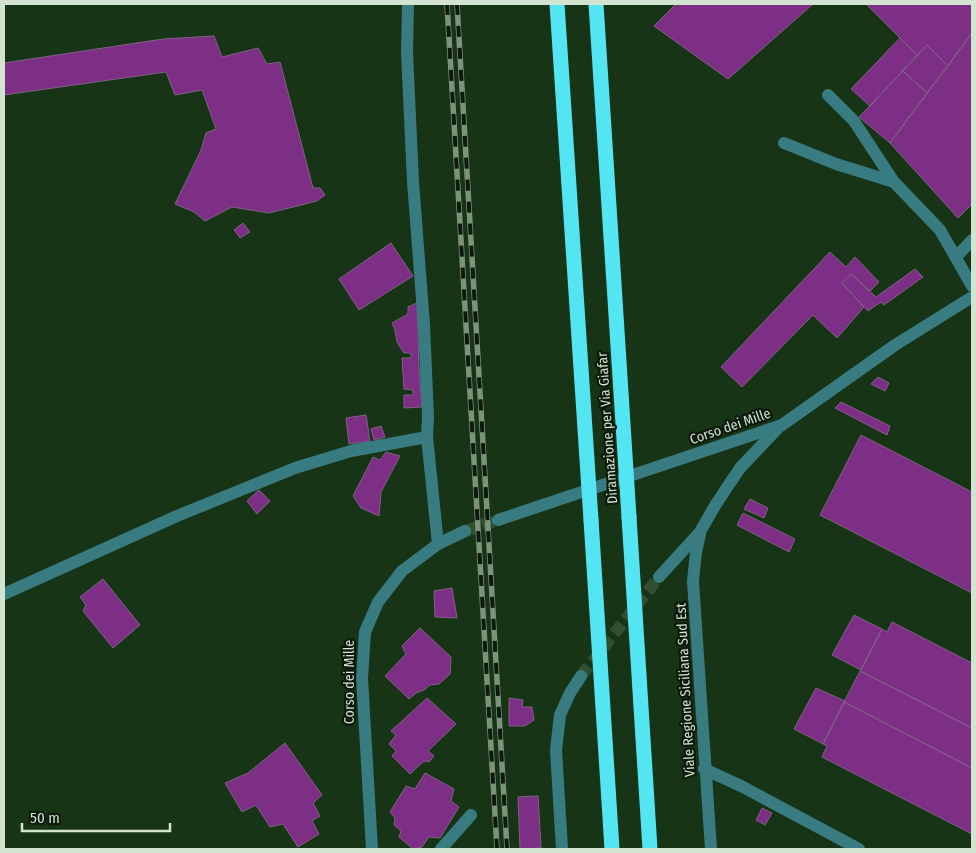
<svg xmlns="http://www.w3.org/2000/svg" width="976" height="853" viewBox="0 0 976 853" font-family="'Fira Sans Condensed',sans-serif">
	<style>
		.building { fill: #7c2f85; stroke: #806184 }
		.lines { fill: none; stroke-linecap: round; stroke-linejoin: round }
		.minor-tunnel { stroke: #334f32; stroke-width: 12; stroke-dasharray: 12 6; stroke-linecap: butt }
		.minor { stroke: #387c82; stroke-width: 12 }
		.highway { stroke: #53e5f1; stroke-width: 15 }
		.rail-casing { stroke: #7c937b; stroke-width: 5.5 }
		.rail { stroke: #0c190b; stroke-width: 4; stroke-dasharray: 11; stroke-linecap: butt }
		.highway-bridge { stroke: #53e5f1; stroke-width: 15 }
		.labels { text-anchor: middle; stroke-width: 4.5; stroke-linejoin: round; paint-order: stroke }
		.street-label { font-size: 14px; fill: #d2e3d0; stroke: #0c190b }
	</style>
	<rect width="100%" height="100%" fill="#173516"/>
	<path class="building" d="M676 4H813L728 79 654 26Z
		M866 4H972V33L948 66 927 45 917 55Z
		M972 33V204L958 218 890 143Z
		M214 36 222 57 258 48 267 64 280 62 313 188H320L325 195 317 201 269 213 232 207 205 221 194 212 175 204 201 150 206 133 216 129 202 90 175 95 166 72 4 95V63L163 39Z
		M900 38 917 55 870 106 851 89Z
		M927 45 948 66 927 93 903 71Z
		M903 71 927 93 890 143 859 117Z
		M243 223 250 232 240 238 234 230Z
		M391 243 413 276 359 310 339 279Z
		M830 252 846 267 855 257 879 282 870 291 851 274 842 283 864 307 837 338 813 315 742 387 721 367Z
		M915 269 923 277 884 305 881 302 868 311 842 283 851 274 876 297Z
		M417 303 419 369 422 407 404 408V395H413V390L404 389 402 358H411V353H404L402 350 397 342 395 330 392 323 408 314V307Z
		M878 377 889 383 885 391 871 384Z
		M841 402 890 426 887 435 835 408Z
		M366 415 370 441 349 444 346 418Z
		M381 426 385 437 374 440 371 429Z
		M861 435 972 492V593L820 515Z
		M386 452 400 456 381 492 379 516 361 508 353 496 373 457 380 460Z
		M259 490 270 501 257 514 247 501Z
		M750 499 768 508 764 518 744 509Z
		M743 513 795 539 789 552 737 525Z
		M103 579 140 625 113 648 83 611 86 605 80 597Z
		M452 588 457 618 435 617 434 591Z
		M854 615 882 629 861 670 832 655Z
		M892 622 972 663V728L860 671 882 629 887 632Z
		M420 628 451 657 450 674 439 684 430 685 424 690 416 693 409 699 385 676 406 654 402 646Z
		M860 671 972 728V768L844 702Z
		M816 688 845 701 823 744 794 729Z
		M427 698 456 724 428 751 434 756 429 762 424 761 410 774 392 756 396 751 389 744 396 735 391 731Z
		M509 698 523 700 522 707H532L534 720 525 726H509Z
		M844 702 972 768V834L822 757 827 746 823 744Z
		M285 743 322 795 313 803 320 816 312 821 319 834 298 847 283 824 270 827 256 805 242 812 225 783 248 773Z
		M425 773 454 789 451 801 459 807 440 838 429 837 422 847 413 849 399 837 401 831 394 825 395 818 390 812 406 786 415 789Z
		M538 796 541 848 520 849 518 797Z
		M762 808 772 813 765 825 756 820Z"/>
	<g class="lines">
		<path class="minor-tunnel" d="M465 531 498 520
			M581 676 659 577"/>
		<path class="minor" d="M408 4 407 52 413 182 424 325 428 417 427 437 438 544
			M828 95 854 121 894 182 940 230 972 286
			M784 143 836 164 894 182
			M956 257 972 240
			M498 520 782 425 895 345 972 297
			M659 577 700 532
			M4 594 177 516 295 468 351 451 427 437
			M704 769 741 786 859 849
			M372 849 362 678 365 632 378 602 402 571 438 544 465 531
			M441 849 471 815
			M562 849 556 750 560 715 570 693 581 676
			M711 849 693 581 696 552 701 530 716 504 740 468 779 427"/>
		<path class="highway" d="M629 517 650 849
			M591 520 612 849"/>
		<g class="rail-casing">
			<path id="rail" d="M447 4 497 849
				M457 4 507 849"/>
		</g>
		<use href="#rail" class="rail"/>
		<path class="highway-bridge" d="M557 4 591 520
			M596 4 629 517"/>
	</g>
	<g class="labels">
		<g class="street-label">
			<text transform="translate(730 426) rotate(-19)" y="5">Corso dei Mille</text>
			<text transform="translate(607 428) rotate(-94)" y="5">Diramazione per Via Giafar</text>
			<text transform="translate(349 682) rotate(-90)" y="5">Corso dei Mille</text>
			<text transform="translate(685 690) rotate(-93)" y="5">Viale Regione Siciliana Sud Est</text>
		</g>
	</g>
	<rect width="976" height="853" fill="none" stroke="#d2e3d0" stroke-width="10"/>
	<path d="M22 823v8h148v-8" fill="none" stroke="#d2e3d0" stroke-width="2.5"/>
	<text x="30" y="823" font-size="15" fill="#d2e3d0" stroke="#0c190b" stroke-width="4" paint-order="stroke">50 m</text>
</svg>
